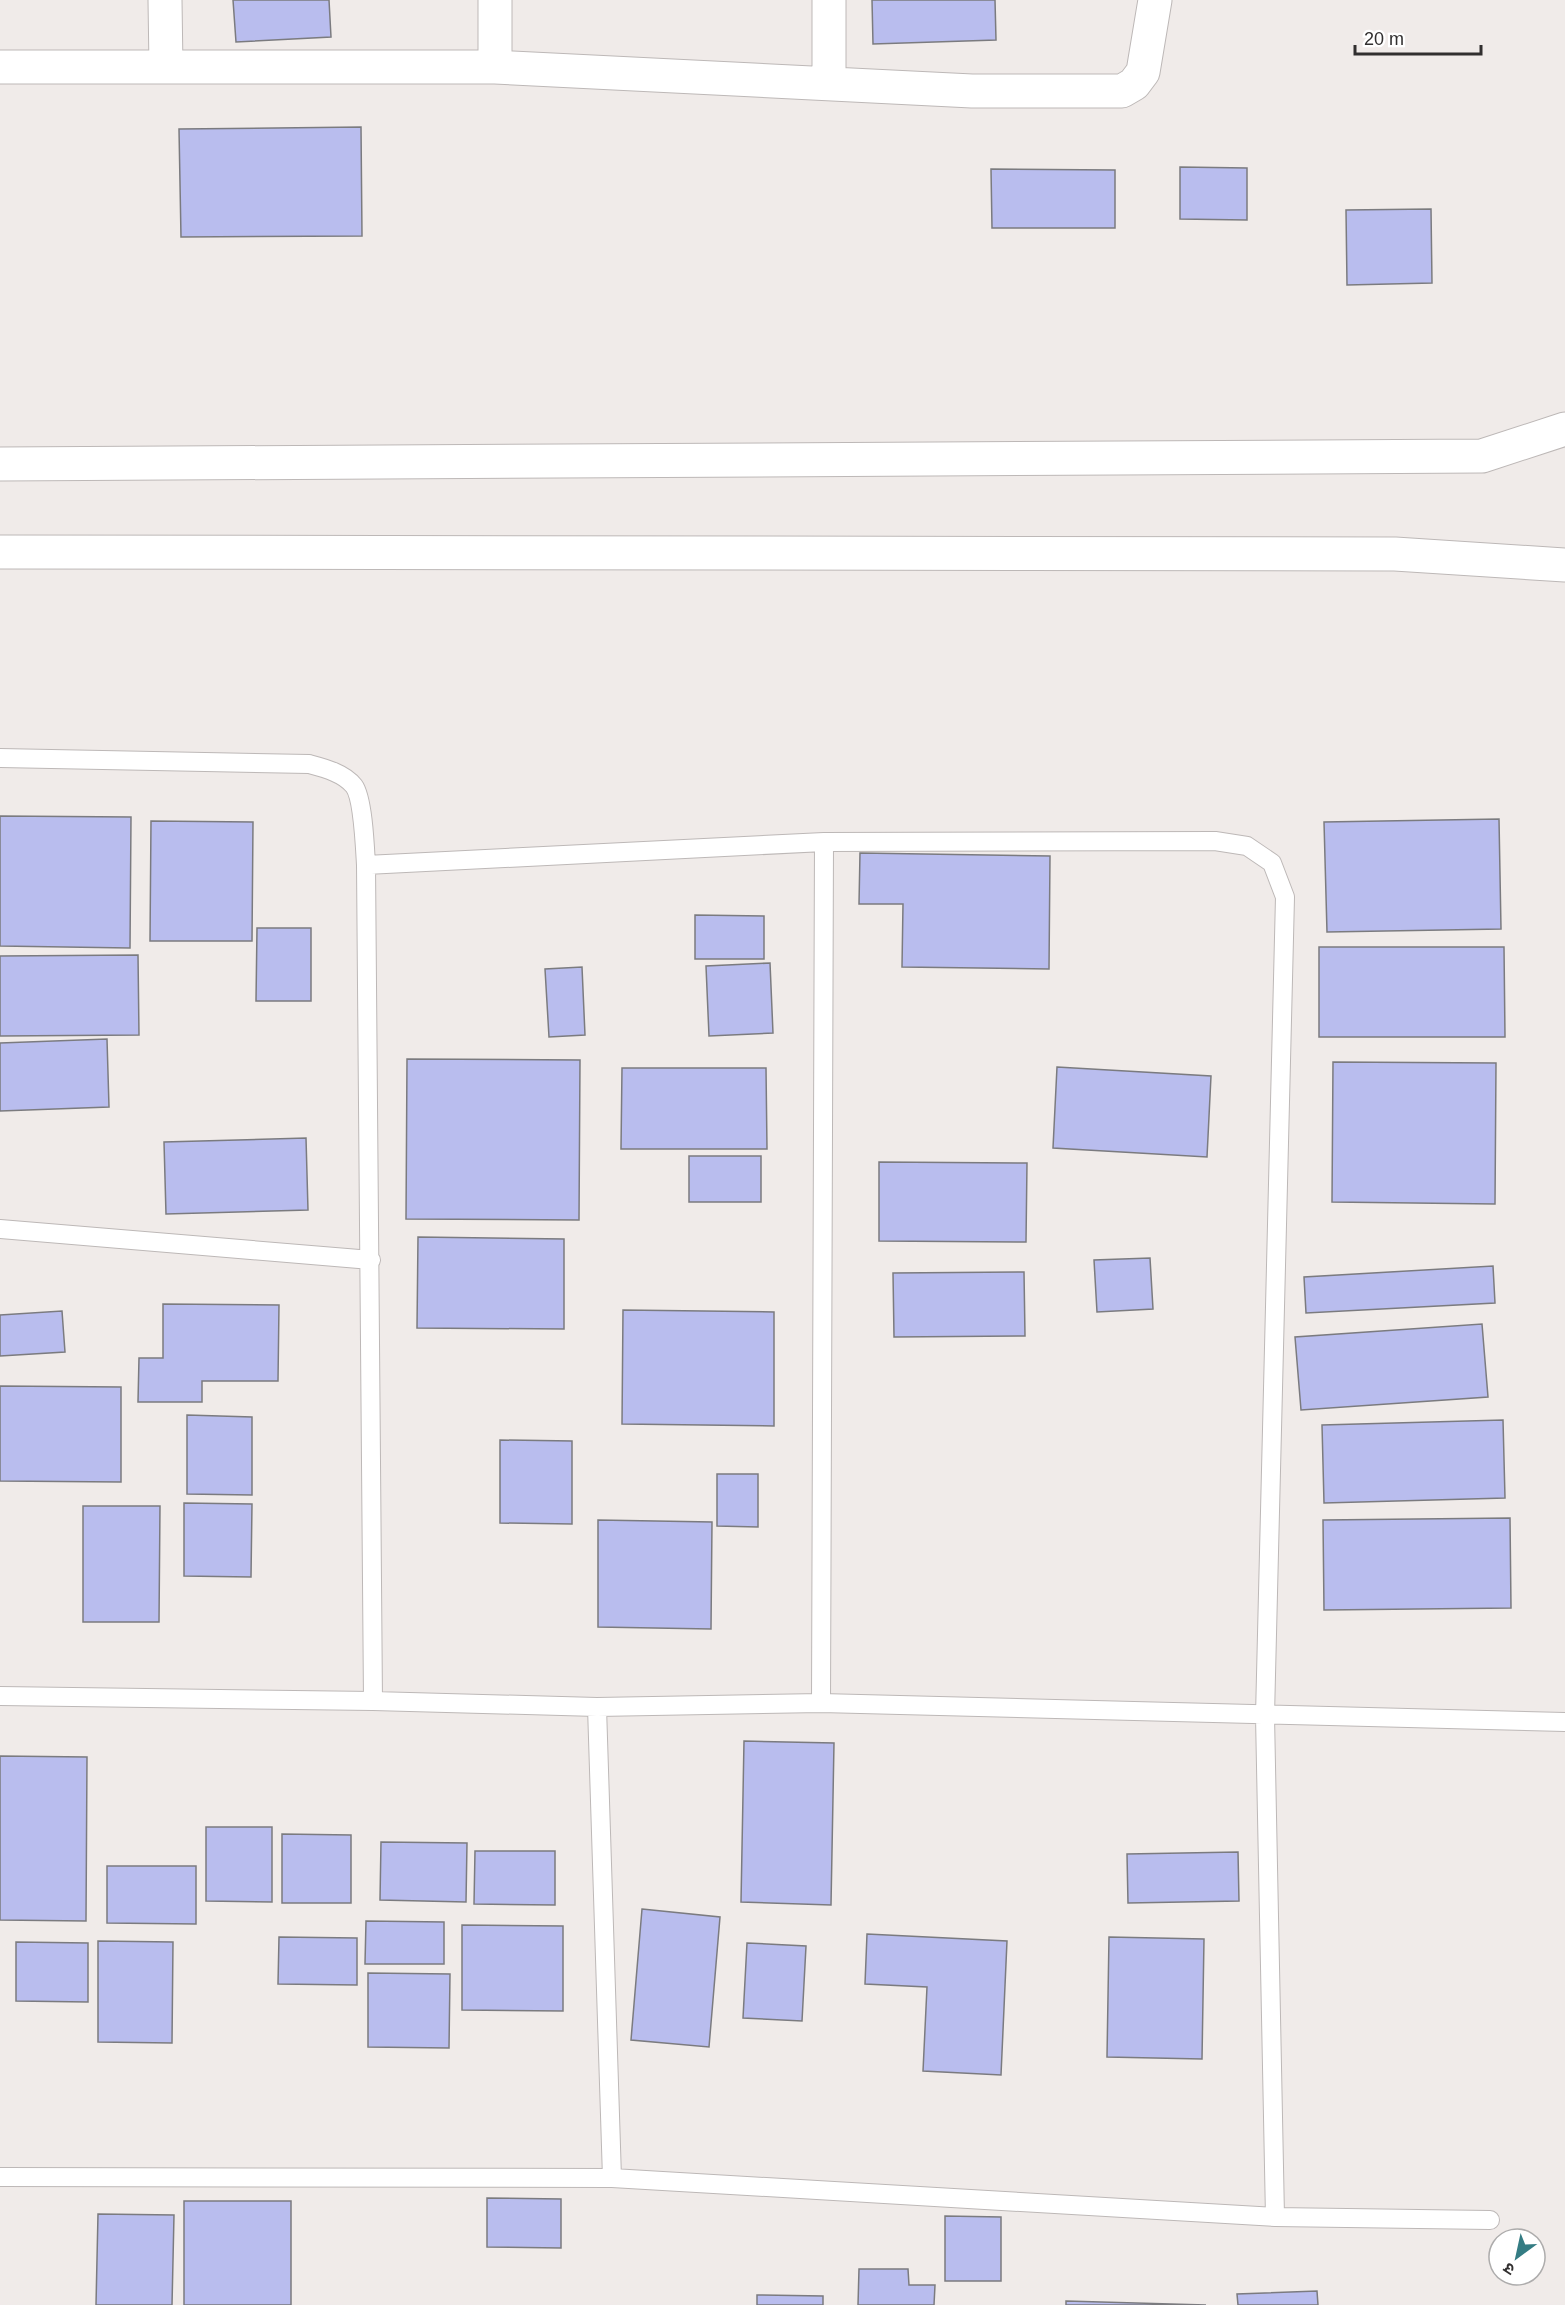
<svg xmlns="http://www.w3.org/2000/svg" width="1565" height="2305" viewBox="0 0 1565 2305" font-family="Helvetica,'Noto Sans Devanagari',sans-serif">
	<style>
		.building { fill: #b9bdee; stroke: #7b7b7f; stroke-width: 1.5 }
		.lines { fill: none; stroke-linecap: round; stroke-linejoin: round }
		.lane-casing { stroke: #bdb8b7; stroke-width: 20 }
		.street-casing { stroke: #bdb8b7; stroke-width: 35 }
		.secondary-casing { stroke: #bdb8b7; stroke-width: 35 }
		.lane { stroke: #fff; stroke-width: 18 }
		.street { stroke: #fff; stroke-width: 33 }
		.secondary { stroke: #fff; stroke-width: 33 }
	</style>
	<rect width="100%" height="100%" fill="#f0ebe9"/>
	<path class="building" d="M233 0H329L331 37 236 42Z
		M872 0H995L996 40 873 44Z
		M361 127 362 236 181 237 179 129Z
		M1180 167 1247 168V220L1180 219Z
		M991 169 1115 170V228H992Z
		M1431 209 1432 283 1347 285 1346 210Z
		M0 816 131 817 130 948 0 946Z
		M1499 819 1501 929 1327 932 1324 822Z
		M151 821 253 822 252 941H150Z
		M860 853 1050 856 1049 969 902 967 903 904H859Z
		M695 915 764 916V959H695Z
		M257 928H311V1001H256Z
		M1319 947H1504L1505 1037H1319Z
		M138 955 139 1035 0 1036V956Z
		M770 963 773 1033 709 1036 706 966Z
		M582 967 585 1035 549 1037 545 969Z
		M107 1039 109 1107 0 1111V1043Z
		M407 1059 580 1060 579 1220 406 1219Z
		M1333 1062 1496 1063 1495 1204 1332 1202Z
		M1057 1067 1211 1076 1207 1157 1053 1148Z
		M622 1068H766L767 1149H621Z
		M306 1138 308 1210 166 1214 164 1142Z
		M689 1156H761V1202H689Z
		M879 1162 1027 1163 1026 1242 879 1241Z
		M418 1237 564 1239V1329L417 1328Z
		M1150 1258 1153 1309 1097 1312 1094 1260Z
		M1493 1266 1495 1303 1306 1313 1304 1277Z
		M1024 1272 1025 1336 894 1337 893 1273Z
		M163 1304 279 1305 278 1381H202V1402H138L139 1358H163Z
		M623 1310 774 1312V1426L622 1424Z
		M62 1311 65 1352 0 1356V1315Z
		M1482 1324 1488 1397 1301 1410 1295 1337Z
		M0 1386 121 1387V1482L0 1481Z
		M187 1415 252 1417V1495L187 1494Z
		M1503 1420 1505 1498 1324 1503 1322 1425Z
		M500 1440 572 1441V1524L500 1523Z
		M717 1474H758V1527L717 1526Z
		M184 1503 252 1504 251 1577 184 1576Z
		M83 1506H160L159 1622H83Z
		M1510 1518 1511 1608 1324 1610 1323 1520Z
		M598 1520 712 1522 711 1629 598 1627Z
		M744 1741 834 1743 831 1905 741 1902Z
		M0 1756 87 1757 86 1921 0 1920Z
		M206 1827H272V1902L206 1901Z
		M282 1834 351 1835V1903H282Z
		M381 1842 467 1843 466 1902 380 1900Z
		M475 1851H555V1905L474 1904Z
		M1238 1852 1239 1901 1128 1903 1127 1854Z
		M107 1866H196V1924L107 1923Z
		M642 1909 720 1917 709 2047 631 2040Z
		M366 1921 444 1922V1964H365Z
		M462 1925 563 1926V2011L462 2010Z
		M867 1934 1007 1941 1001 2075 923 2071 927 1987 865 1984Z
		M279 1937 357 1938V1985L278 1984Z
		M1109 1937 1204 1939 1202 2059 1107 2057Z
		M98 1941 173 1942 172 2043 98 2042Z
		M16 1942 88 1943V2002L16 2001Z
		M747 1943 806 1946 802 2021 743 2018Z
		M368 1973 450 1974 449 2048 368 2047Z
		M487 2198 561 2199V2248L487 2247Z
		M184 2201H291V2305H184Z
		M98 2214 174 2215 172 2305H96Z
		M945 2216 1001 2217V2281H945Z
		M859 2269H908L909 2285H935L934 2305H858Z
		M1317 2291 1318 2305H1238L1237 2294Z
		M757 2295 823 2296V2305H757Z
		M1066 2301 1206 2305H1066Z"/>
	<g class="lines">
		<g class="lane-casing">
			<path id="lane" d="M0 758 309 764C324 768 344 773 354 786 363 798 365 848 366 865L373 1701
				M366 865 824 842 1215 841 1247 846 1272 863 1285 897 1265 1716 1275 2217
				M0 1229 371 1260
				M0 1696 373 1701 597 1707 821 1703 1565 1722
				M821 1703 824 842
				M597 1707 612 2178
				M0 2177 612 2178 1275 2217 1490 2220"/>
		</g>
		<g class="street-casing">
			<path id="street" d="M165 0 166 67
				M0 67H495L972 91H1122L1134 84 1143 72 1155 0
				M495 67V0
				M829 83V0"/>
		</g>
		<g class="secondary-casing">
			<path id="secondary" d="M0 464 1482 456 1565 429
				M0 552 1395 554 1565 565"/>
		</g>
		<use href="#lane" class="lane"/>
		<use href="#street" class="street"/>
		<use href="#secondary" class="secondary"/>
	</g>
	<g transform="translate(1517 2257) rotate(213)"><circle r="28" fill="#ffffff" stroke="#adacac" stroke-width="1.5"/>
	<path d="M0-4.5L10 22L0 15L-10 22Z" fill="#347c83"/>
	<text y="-9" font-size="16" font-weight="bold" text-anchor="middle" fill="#312f2f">उ</text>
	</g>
	<path d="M1355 45v9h126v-9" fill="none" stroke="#312f2f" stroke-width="3"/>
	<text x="1364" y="45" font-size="18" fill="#312f2f" stroke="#ffffff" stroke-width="4.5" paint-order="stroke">20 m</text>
</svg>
